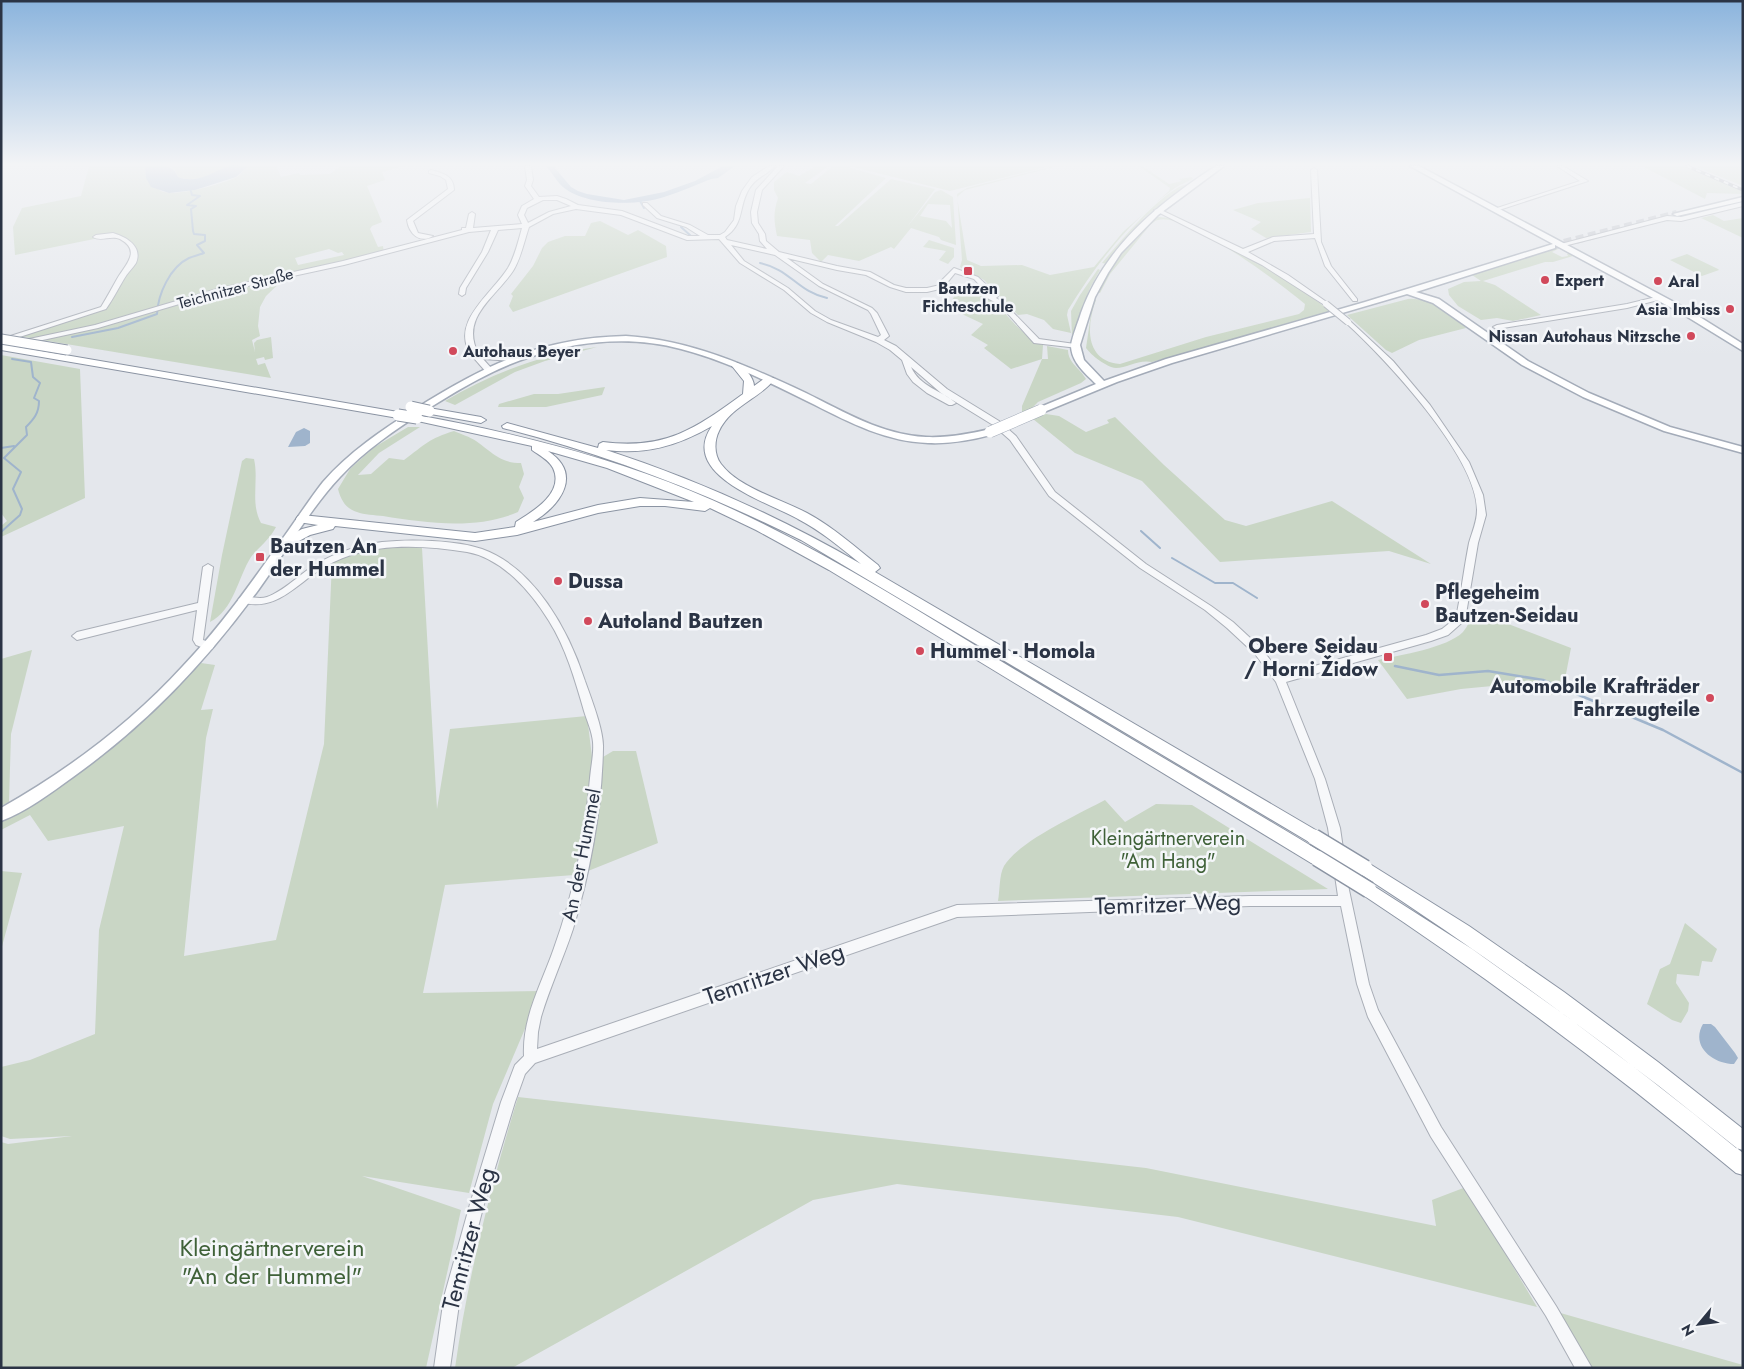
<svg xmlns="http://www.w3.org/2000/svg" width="1744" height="1369" viewBox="0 0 1744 1369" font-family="Jost,sans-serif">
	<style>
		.green { fill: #c9d6c5; fill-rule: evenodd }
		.water { fill: #9fb4cc }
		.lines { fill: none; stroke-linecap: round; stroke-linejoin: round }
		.stream-far1 { stroke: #9fb4cc; stroke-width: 2 }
		.stream { stroke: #9fb4cc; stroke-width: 2.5 }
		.major-tunnel { stroke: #bfc3cb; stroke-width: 8; stroke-dasharray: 8 4.5; stroke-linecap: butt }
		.minor-casing { stroke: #a9aeb7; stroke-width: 2 }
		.major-casing { stroke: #a3abb8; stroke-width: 3 }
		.highway-casing { stroke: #8b94a3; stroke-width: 2 }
		.minor { fill: #f7f8fa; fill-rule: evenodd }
		.major { fill: #fff; fill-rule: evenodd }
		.highway { fill: #fff; fill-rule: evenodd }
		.rail-casing { stroke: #7d8696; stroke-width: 3 }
		.rail { stroke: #f4f6f9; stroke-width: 2; stroke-dasharray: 5; stroke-linecap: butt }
		.minor-bridge-casing { stroke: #a9aeb7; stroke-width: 8; stroke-linecap: butt }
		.major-bridge-casing { stroke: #a3abb8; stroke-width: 12; stroke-linecap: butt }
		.highway-bridge-far2-casing { stroke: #8b94a3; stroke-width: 11; stroke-linecap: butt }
		.highway-bridge-far1-casing { stroke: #8b94a3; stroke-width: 13; stroke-linecap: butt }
		.highway-bridge-casing { stroke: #8b94a3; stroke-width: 18; stroke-linecap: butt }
		.minor-bridge { stroke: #f7f8fa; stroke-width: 6 }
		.major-bridge { stroke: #fff; stroke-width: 11 }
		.highway-bridge-far2 { stroke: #fff; stroke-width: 9 }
		.highway-bridge-far1 { stroke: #fff; stroke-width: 11 }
		.highway-bridge { stroke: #fff; stroke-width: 15 }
		.poi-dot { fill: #d1495b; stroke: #f4f6f9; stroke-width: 2 }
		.labels { text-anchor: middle; stroke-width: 5; stroke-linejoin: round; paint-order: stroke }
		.far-poi-label { font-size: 16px; font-weight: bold; fill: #2b3445; stroke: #f4f6f9; text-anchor: start }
		.far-street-label { font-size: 16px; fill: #2b3445; stroke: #f4f6f9 }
		.poi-label { font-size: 20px; font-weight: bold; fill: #2b3445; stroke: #f4f6f9; text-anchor: start }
		.park-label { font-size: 20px; fill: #3f6138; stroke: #f4f6f9 }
		.street-label { font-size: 20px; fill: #2b3445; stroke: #f4f6f9 }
		.near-street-label { font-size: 24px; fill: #2b3445; stroke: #f4f6f9 }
		.near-park-label { font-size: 24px; fill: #3f6138; stroke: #f4f6f9 }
	</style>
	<rect width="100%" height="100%" fill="#e4e7ec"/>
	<path class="green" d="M89 166H145L146 178C151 182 158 191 164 192 180 196 222 184 237 177 242 174 244 169 248 166L277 167 281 177 299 173 300 175 330 174 339 167 346 166H404L382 172 385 180 367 186 382 222 372 226 370 229 378 247 383 246 384 253 290 273 266 296 260 307 258 326 260 336 252 340 255 352 254 343 257 340 271 337 273 358 265 360 264 357 256 359 258 365 265 363 271 378 18 336 104 309 133 262 132 246 122 238 109 236 15 255 13 227 22 208 81 196ZM329 249 338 253 342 252 344 255 298 265 295 258Z
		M170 166H228C215 175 194 183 178 177L175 170Z
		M816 166H829L805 183 811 184 833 166H844L886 178 835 226H838L891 179 935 189 907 227 935 192 941 190 953 197 956 245 941 240 939 237 911 228 894 249 891 247 859 261 828 255 821 262 812 253 810 240 777 236C774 221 773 213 778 198L774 190V182L787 172 799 176ZM928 204 950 205 952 228 946 221 920 216Z
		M849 166H1050L950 191Z
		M1054 166H1058L965 190 957 197 967 260 981 266 1022 265 1050 275 1094 267 1123 232 1169 191 1170 188 1139 166H1142L1169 184 1182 181 1179 179 1192 177 1193 179C1187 182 1181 184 1175 188 1131 219 1096 264 1068 310L1067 315 1071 333 1053 329 1044 320 1027 314 1018 315 984 280 960 267 962 260 957 194 967 188Z
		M1642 166H1685L1743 190V194L1707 193 1705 199Z
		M1694 166H1743V186Z
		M1187 184 1144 218 1107 264 1102 263C1119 243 1162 190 1187 184Z
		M1310 198 1311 232 1266 238 1251 229 1261 222 1233 210 1258 203Z
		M1713 215 1724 221 1743 218V238L1701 218Z
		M1157 217C1172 216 1187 226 1200 232 1247 254 1291 281 1332 312L1152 362C1139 359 1127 368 1116 368 1106 367 1091 355 1086 348L1093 300H1096C1086 326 1085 361 1120 364L1206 337 1299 314 1304 310 1305 304C1282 285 1185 211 1158 220 1155 220 1154 223 1151 224L1110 274 1100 293 1097 292C1107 273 1138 226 1157 217Z
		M600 221 628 235 638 230 666 246 667 257 513 312 509 306 513 296 511 294 533 266 542 248 548 242 565 236H585L591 223Z
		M929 240 954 248V257L948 264 939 260 946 251 923 247Z
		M1556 248 1558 249 1552 252 1562 257 1568 256 1567 254 1569 253 1573 256 1553 262H1545L1483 281 1495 285 1541 315 1513 321 1497 318 1481 320 1458 306 1449 295 1448 289 1464 282 1481 281 1472 275 1532 254Z
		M1687 254 1718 269 1719 270 1702 276 1670 260Z
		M1098 269 1100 270 1090 288 1072 337 1071 311 1080 295Z
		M953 290C1003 289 1006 329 1043 345L1042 359H1048L1047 346 1068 350C1068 363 1080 368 1086 379L1081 383 1038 402 1031 409 1022 413V406L1042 359 1011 369 984 348 988 345 971 335 983 324 947 307 954 297Z
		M1408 299C1428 297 1454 313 1466 328L1419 340 1392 353 1386 350 1347 315Z
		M597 347 545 361 515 372 455 405 445 401C492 373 543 354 597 347Z
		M1 355 80 369 85 498 1 537V526L7 521 1 513Z
		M605 387 602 395 546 407H498L499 404 534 394H558Z
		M1046 414 1059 416 1086 432 1109 423 1107 420 1115 417 1164 465 1225 520 1246 526 1332 501 1431 564 1389 551 1220 562 1142 481 1075 453 1033 419Z
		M408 427H420L379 453 358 475 371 474 389 458 404 460C424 445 430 438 454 431 461 434 470 437 476 441 493 453 500 463 521 463L524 474 519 487 524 498 518 512C477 530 426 523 383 516 375 515 364 515 357 512 345 508 341 500 338 489L350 469 373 448Z
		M246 458 254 459C259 480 250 503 261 523L276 527C270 539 259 547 251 557 238 577 234 610 210 622L222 555 242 461Z
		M394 545 422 548 437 809 450 729 587 716 592 757 590 802 574 875 445 885 423 993 541 991 493 1104 469 1193 362 1176 461 1210 426 1368H1V1142L8 1144 72 1136 10 1139 1 1136V1067L30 1060 95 1034 99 930 124 826 48 841 30 815 1 830V820L141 721 201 663 215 665 201 710 213 709 206 738 184 956 276 940 324 744 332 562 376 547Z
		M1474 611 1571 648 1565 679 1554 695 1513 684 1461 689 1407 699 1378 660C1400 655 1447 648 1463 632 1468 626 1471 618 1474 611Z
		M32 650 11 734 9 802 1 806V659Z
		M613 751H636L658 843 588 871 600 801 603 757Z
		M1105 800 1125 822 1156 804 1192 805 1328 889 998 901C1000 891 999 875 1004 866 1019 841 1079 814 1105 800Z
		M1 871 22 873 1 950Z
		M1685 923 1717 949 1712 962 1702 961 1699 976 1677 974 1676 983 1689 1003 1688 1011 1681 1023 1672 1020 1647 1004 1660 969 1670 964Z
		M518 1097 1146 1168 1436 1226 1432 1200 1466 1187 1537 1307 1178 1217 897 1184 813 1200 512 1368H455C468 1276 491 1185 518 1097Z
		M1557 1312 1743 1365V1368H1590Z"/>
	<path class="water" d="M145 166C159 166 172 162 178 177 196 184 212 173 228 166 233 164 242 166 248 166L236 177 195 190 169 193 151 187 146 178Z
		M546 166H556L555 168 571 187 578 191 587 194 624 200 664 192 695 181 723 166H735L718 178 711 179C695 185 680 192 664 197 637 206 586 206 563 187 556 181 552 172 546 166Z
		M304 428 310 431V443L305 446 288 447 296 432Z
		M1703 1024H1711L1715 1027 1735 1053 1738 1058 1734 1064C1713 1064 1690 1046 1703 1024Z"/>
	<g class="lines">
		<path class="stream-far1" d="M640 201 644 208
			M681 227 691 236
			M760 263C790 269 798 292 827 298
			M72 337 118 328 157 314C158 294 170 267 189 258 194 256 199 255 204 253L197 245 205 241V235L194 234 193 231 191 209 196 206 187 205 200 196 192 195 190 188
			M1 448 14 446
			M1141 531 1160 548
			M1 532 20 515 22 509 13 489 21 472 4 458 27 435 26 427C34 419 39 413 39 401L34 398 40 383 33 377 31 362 12 359
			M1172 558 1215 583H1233L1257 598"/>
		<path class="stream" d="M1395 666 1439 675 1488 671 1543 680 1663 730 1743 773"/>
		<path class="major-tunnel" d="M1552 246 1677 214"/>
		<g class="minor-casing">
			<path id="minor" d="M525 166H531L533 180 531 186 539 197 557 196 566 199 578 205 622 211 688 236H700L686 227 657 218 643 205V203H647L661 216 690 225 708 235H720L725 232 734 220 736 206 742 191 752 177 769 166H775C767 175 756 177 749 189 738 207 745 224 725 237L727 240 767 249 760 241 759 234 752 223 751 212 756 190 778 166H784L762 190 757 212 758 223 765 234 766 241 779 252 837 266 870 272 894 285 906 288H927L940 285V282L954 268 978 277 997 295 998 296 996 298 1004 303 1039 339 1075 344H1078V348L1034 343 1000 305 978 293 944 288 927 292H906L890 287 866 275 837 270 787 258 823 284 872 308 877 313 889 336 884 340 896 346 947 389 999 421 1016 436 1055 492 1146 564 1211 606 1233 622 1261 648 1282 675 1426 635 1442 629 1456 618C1461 594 1464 568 1469 543 1472 532 1477 522 1477 510 1477 457 1385 358 1346 323V321H1350L1393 361 1430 405 1469 462 1483 495 1486 515 1478 543 1465 620 1448 635 1431 641 1286 682 1325 779 1340 828 1349 890 1369 984 1378 1010 1441 1127 1556 1306 1592 1368H1575L1546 1316 1431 1137 1368 1017 1357 984 1341 906H1250L957 917 535 1063 525 1074 515 1102 484 1204 460 1297 450 1368H434L444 1297 470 1204 501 1102 515 1065 524 1056C522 1017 542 983 554 948 574 893 585 835 590 778 591 766 594 754 593 742 592 731 587 721 584 711 575 680 566 648 549 621 531 592 502 558 467 552 430 546 387 543 351 555 339 559 328 564 318 571 293 588 274 612 240 602L238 600 240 598C248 595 258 600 267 597 281 592 294 580 306 571 328 555 354 546 382 542 410 539 456 540 482 549 535 568 569 631 585 681 591 698 604 731 603 748 602 808 590 873 573 929 563 959 550 987 541 1017L538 1032 537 1049 957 905 1250 896H1338L1328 828 1315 779 1276 682 1255 654 1227 628 1205 610 1140 568 1049 496 1010 440 993 425 941 393 911 367C920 387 941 390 956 403L952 405H949L927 393 913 382 907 374 902 360 890 350 876 342 827 322 811 313 784 290 740 263 719 239 687 240 621 215 576 209 553 214 529 227C524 242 521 258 513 271 494 299 459 318 479 355L515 357 519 359 515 361 483 359 493 370 489 372H486C482 367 477 362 473 357 447 324 492 294 508 268 515 256 518 242 522 228L498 230 488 252 466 288 465 294 462 296 459 294 460 288 482 252 491 230 469 232 344 265 220 292 98 328 1 349V345L95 325 217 289 343 261 462 230V228H466L469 214 472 212 475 214 473 228 522 224 518 215 522 206 534 199 525 186 527 180ZM543 200H557L571 206 549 212 528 223 524 215 527 208ZM731 245 775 255 819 286 868 310 871 314 881 335 878 337 831 320 815 311 788 288 744 261ZM955 273 974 279 987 293 980 289 946 284Z
				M1557 166H1563L1588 181 1496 211 1491 210 1580 181Z
				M1314 168 1317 170 1321 242 1331 266 1357 299V301H1353L1325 266 1315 238 1274 241 1248 252 1288 275 1328 303V305L1326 306 1262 265 1154 210 1159 209 1243 249 1273 237 1314 234 1311 170Z
				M431 170C443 173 454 176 454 190L413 221 418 233 433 236C420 244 409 234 407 220L448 189 446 180 440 176 429 173V171Z
				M1743 202V206L1681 221 1667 220 1560 247 1557 245 1667 216 1681 217Z
				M113 233C126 237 143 246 136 263 133 268 127 273 124 279 118 289 113 299 106 309L1 343V339L101 307C107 297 112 288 117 279 125 265 142 251 120 239 111 235 101 242 93 237L96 235Z
				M1660 296 1663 298 1662 299 1627 308 1497 329 1493 327 1497 325 1627 304Z
				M208 564 213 567 203 640 212 643 214 646 212 649 209 650 196 645 193 640 197 610 77 640 72 636 77 632 198 603 203 567Z"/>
		</g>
		<g class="major-casing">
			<path id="major" d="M1216 166H1224L1158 215 1121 253 1108 273 1095 297 1080 345 1084 360 1104 381 1166 359 1365 302 1553 244 1410 166H1419L1687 309 1743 344V351L1681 313 1555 245V248L1416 292 1439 299 1528 361 1589 393 1670 427 1743 447V453L1664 431 1583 397 1522 365 1433 303 1407 294 1172 363 1117 382 1044 412H1038V408L1096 384C1085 373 1071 362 1071 345 1073 334 1078 323 1081 313 1105 246 1159 203 1216 166Z
				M1743 197V201L1677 216 1673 214Z
				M626 336C691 340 748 366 806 393 844 412 883 435 926 437 948 438 969 434 990 429L995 432 994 434C972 440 951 444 928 443 888 442 850 423 815 405 772 384 728 361 681 349 634 336 580 340 533 356 494 368 460 389 426 410 395 430 365 450 340 477 309 510 286 552 259 589 205 663 147 724 73 777 51 793 27 811 1 821V808C68 770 131 723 183 666 220 627 252 582 283 538 296 520 309 500 323 482 349 452 382 430 415 409 486 364 541 338 626 336Z"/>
		</g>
		<g class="highway-casing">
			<path id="highway" d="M1 344 398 412 403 415 398 418 1 350Z
				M737 363C744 366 754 378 754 386L765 378H773L774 380C757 400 731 406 719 431 714 441 714 455 721 464 739 488 781 499 807 513 833 527 855 547 878 565L880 568 875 572 1319 832 1322 837 1319 842 1314 844 1309 842 801 540C704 492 608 455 503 428L502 426 507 423 598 448 599 444 603 442C665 450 695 429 743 394L744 381 732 366ZM712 426C678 475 768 502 798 519 821 531 841 548 861 564 780 517 695 479 606 450 645 455 678 446 712 426Z
				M429 408 481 417 486 420 481 423 425 413 424 411 425 409Z
				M417 415C510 432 603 455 691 491 800 536 899 599 999 660 1107 725 1215 788 1323 853L1325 858 1323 863 1317 865 1311 863 829 570 756 530 710 508 705 511 665 506H640L598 513 517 535 475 541 335 526 333 529 310 535 288 547H280L278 544 280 541 302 529 318 525 298 522 296 519 298 516 302 515 475 533 515 527 516 522C532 512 565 493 553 468 549 460 539 455 532 450V446L413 420 412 418ZM548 451 607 468 694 502 640 498 598 505 533 522C561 505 583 474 548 451Z
				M1365 861 1469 926 1564 992 1658 1062 1743 1129V1150L1736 1148C1615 1049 1490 958 1359 873L1357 868 1359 863Z
				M1369 883 1472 949 1566 1016 1659 1086 1743 1153V1175L1736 1173C1617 1074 1493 981 1363 895L1361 890 1363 885Z"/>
		</g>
		<use href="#minor" class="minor"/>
		<use href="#major" class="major"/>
		<use href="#highway" class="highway"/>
		<g class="rail-casing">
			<path id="rail" d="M1687 166 1743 190"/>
		</g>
		<use href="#rail" class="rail"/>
		<g class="minor-bridge-casing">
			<path id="minor-bridge" d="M1326 304 1348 322"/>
		</g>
		<g class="major-bridge-casing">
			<path id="major-bridge" d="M990 432 1041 410"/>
		</g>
		<g class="highway-bridge-far2-casing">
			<path id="highway-bridge-far2" d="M1 339 67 350"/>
		</g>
		<g class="highway-bridge-far1-casing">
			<path id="highway-bridge-far1" d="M411 407 429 411
				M398 415 417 418"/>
		</g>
		<g class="highway-bridge-casing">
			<path id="highway-bridge" d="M1314 837 1365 868
				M1317 858 1369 890"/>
		</g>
		<use href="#minor-bridge" class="minor-bridge"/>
		<use href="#major-bridge" class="major-bridge"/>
		<use href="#highway-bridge-far2" class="highway-bridge-far2"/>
		<use href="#highway-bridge-far1" class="highway-bridge-far1"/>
		<use href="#highway-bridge" class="highway-bridge"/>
	</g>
	<linearGradient id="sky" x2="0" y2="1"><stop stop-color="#8bb4dd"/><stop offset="0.46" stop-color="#f3f4f6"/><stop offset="1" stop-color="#f3f4f6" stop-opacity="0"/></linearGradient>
	<rect width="1744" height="357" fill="url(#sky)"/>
	<g class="poi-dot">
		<rect x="963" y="266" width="10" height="10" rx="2.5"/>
		<circle cx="1545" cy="280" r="5"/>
		<circle cx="1658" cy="281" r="5"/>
		<circle cx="1730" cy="309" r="5"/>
		<circle cx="1691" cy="336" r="5"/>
		<circle cx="453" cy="351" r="5"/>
		<rect x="255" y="552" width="10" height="10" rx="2.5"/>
		<circle cx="558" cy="581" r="5"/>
		<circle cx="1425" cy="604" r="5"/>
		<circle cx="588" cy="621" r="5"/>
		<circle cx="920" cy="651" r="5"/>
		<rect x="1383" y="652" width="10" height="10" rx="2.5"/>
		<circle cx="1710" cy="698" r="5"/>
	</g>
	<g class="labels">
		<g class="far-poi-label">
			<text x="1555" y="286">Expert</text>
			<text x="1668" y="287">Aral</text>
			<text x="968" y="294" text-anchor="middle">Bautzen<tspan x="968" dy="18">Fichteschule</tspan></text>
			<text x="1720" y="315" text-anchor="end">Asia Imbiss</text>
			<text x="1681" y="342" text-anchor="end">Nissan Autohaus Nitzsche</text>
			<text x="463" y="357">Autohaus Beyer</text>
		</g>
		<g class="far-street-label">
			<text transform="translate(235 288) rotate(-15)" y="6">Teichnitzer Straße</text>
		</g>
		<g class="poi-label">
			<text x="270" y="553">Bautzen An<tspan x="270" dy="23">der Hummel</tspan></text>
			<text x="568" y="588">Dussa</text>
			<text x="1435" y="599">Pflegeheim<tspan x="1435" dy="23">Bautzen-Seidau</tspan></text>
			<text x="598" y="628">Autoland Bautzen</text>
			<text x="1378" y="653" text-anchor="end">Obere Seidau<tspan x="1378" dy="23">/ Horni Židow</tspan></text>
			<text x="930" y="658">Hummel - Homola</text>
			<text x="1700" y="693" text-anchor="end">Automobile Krafträder<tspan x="1700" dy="23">Fahrzeugteile</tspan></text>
		</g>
		<g class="park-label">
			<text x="1168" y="845">Kleingärtnerverein<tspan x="1168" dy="23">"Am Hang"</tspan></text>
		</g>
		<g class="street-label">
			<text transform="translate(581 855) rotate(-79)" y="7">An der Hummel</text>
		</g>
		<g class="near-street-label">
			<text transform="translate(1168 904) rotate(-2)" y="8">Temritzer Weg</text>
			<text transform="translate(774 974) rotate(-19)" y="8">Temritzer Weg</text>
			<text transform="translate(469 1239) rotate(-75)" y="8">Temritzer Weg</text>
		</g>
		<g class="near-park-label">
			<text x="272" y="1256">Kleingärtnerverein<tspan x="272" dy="28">"An der Hummel"</tspan></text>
		</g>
	</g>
	<rect width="1744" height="1369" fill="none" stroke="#2b3445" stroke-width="5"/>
	<g transform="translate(1699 1324) rotate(241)" stroke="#f4f6f9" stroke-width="4" paint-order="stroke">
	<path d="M0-4L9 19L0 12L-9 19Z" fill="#2b3445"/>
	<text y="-8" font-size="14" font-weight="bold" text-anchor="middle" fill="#2b3445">N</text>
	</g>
</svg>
